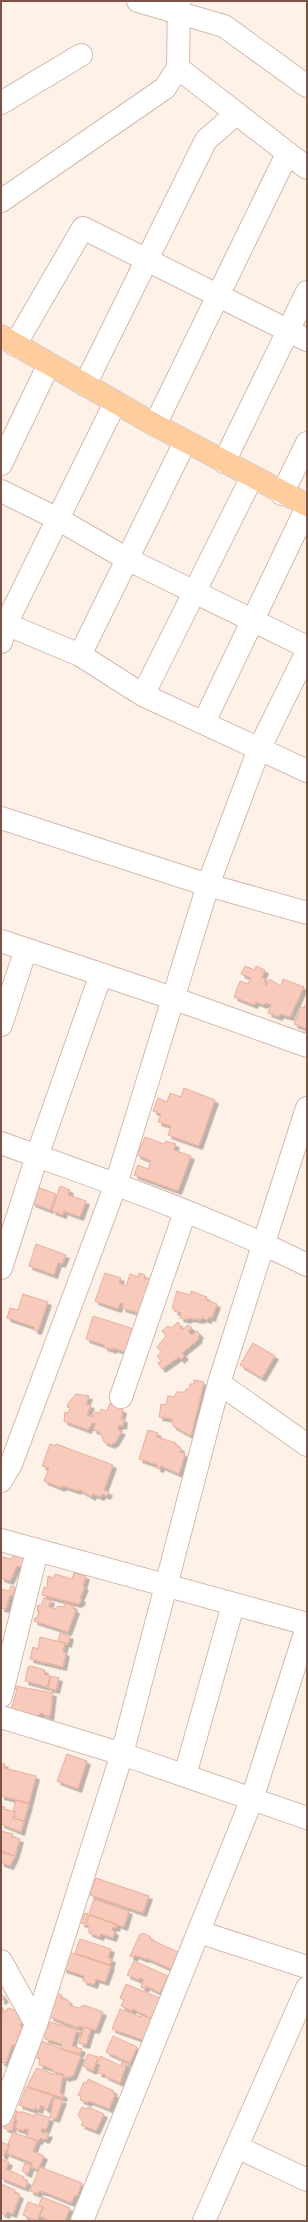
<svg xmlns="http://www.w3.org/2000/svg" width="308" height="2222" viewBox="0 0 308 2222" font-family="'Alegreya Sans',sans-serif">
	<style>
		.building { fill: #f7cabc; stroke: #ecad9b; filter: url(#shadow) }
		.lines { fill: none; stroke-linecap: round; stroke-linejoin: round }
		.minor-casing { stroke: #d5b9ae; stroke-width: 24 }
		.major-casing { stroke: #dacfcc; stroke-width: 24 }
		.minor { stroke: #fff; stroke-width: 22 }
		.major { stroke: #ffcc9e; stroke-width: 22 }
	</style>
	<defs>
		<filter id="shadow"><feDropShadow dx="3.5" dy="3.5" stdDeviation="0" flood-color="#0004"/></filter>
	</defs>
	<rect width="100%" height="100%" fill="#fef2e8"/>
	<path class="building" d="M245 966 255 970 256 966 265 970 262 977 264 978 266 986 269 979 281 986 283 979 304 987 290 1017 280 1014 279 1017 268 1013 271 1005 266 1003 264 1005 256 1002 254 1005 234 997 240 981 248 984 251 978 241 974Z
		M307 1002V1029L294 1024 300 1007 304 1008Z
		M184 1088 215 1100 199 1146 168 1135 171 1126 158 1122 161 1114 153 1111 158 1098 167 1102 170 1093 181 1097Z
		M145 1137 164 1144 166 1141 176 1144 174 1150 191 1156 178 1191 134 1175 138 1165 148 1169 151 1161 137 1155Z
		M60 1186 70 1190 68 1195 86 1201 80 1217 64 1211 63 1215 52 1211Z
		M37 1187 56 1194 50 1210 32 1203Z
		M36 1244 66 1255 62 1264 58 1263 54 1275 29 1266Z
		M105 1273 121 1278 119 1283 126 1286 130 1274 138 1277 139 1273 145 1275 144 1278 153 1281 142 1314 122 1308 123 1304 120 1303 118 1309 95 1301Z
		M177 1291 190 1295 191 1291 207 1297 206 1300 217 1304 212 1318 209 1317 208 1320 202 1318 201 1320 189 1318 188 1320 180 1318 181 1313 174 1311 175 1309 172 1308Z
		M23 1294 48 1302 38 1331 34 1330V1327L7 1318 10 1308 18 1310Z
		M93 1316 140 1331 132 1354 113 1348V1350L104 1347V1345L86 1339Z
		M178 1322 182 1330 188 1325 192 1328 188 1331 192 1335 197 1331 200 1335 198 1337 199 1339 182 1353 185 1356 181 1360 179 1357 162 1369 158 1363 161 1361 157 1356 161 1352 157 1347 166 1336 162 1331 168 1326 171 1328Z
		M253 1343 275 1356 262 1378 240 1365Z
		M194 1380 204 1382 191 1436 173 1426 172 1419 159 1417 161 1404 166 1405 168 1396 174 1397 177 1392H185L186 1389H189L190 1384H194Z
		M76 1394 89 1396 86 1404 91 1405 87 1415 93 1417 95 1412 100 1413 101 1409 107 1411 110 1403 123 1410 121 1419H124L123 1426 119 1425 118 1430 122 1431 115 1443H113L112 1445 104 1442 100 1432 93 1430 96 1424 92 1423 88 1430 64 1421 65 1412 68 1413 70 1408 67 1407 69 1402Z
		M148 1430 158 1433 157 1437 176 1443V1446L181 1448 180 1452 185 1454 179 1474 161 1466 160 1469 157 1468V1465L139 1459Z
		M50 1444 55 1446 56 1444 113 1465 104 1490 109 1492 107 1496 102 1494 101 1497 93 1494 92 1497 78 1489V1491L63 1486 62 1488 44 1481 49 1468 42 1466Z
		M13 1555 27 1559 25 1568 17 1566 10 1581 1 1578V1559L3 1557 11 1559Z
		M74 1573 86 1576 83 1586 85 1587 80 1598 82 1599 81 1602 78 1604 42 1595 44 1587 47 1588 48 1576 54 1578 55 1574 72 1579Z
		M11 1586 15 1587 13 1596 10 1595 6 1609 1 1608V1589L9 1591Z
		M44 1598 51 1600 49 1607 56 1609 58 1606 64 1607 65 1603 74 1606 73 1609 76 1610 68 1632 34 1621 35 1618H37L39 1611H37L38 1605 41 1606Z
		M60 1633 70 1636 68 1644 58 1641Z
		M40 1637 65 1643 63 1652 66 1653 63 1667 30 1659 33 1647 38 1649Z
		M31 1666 45 1670 44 1674 50 1676 47 1687 25 1681 28 1667Z
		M51 1676 59 1678 56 1690 48 1688Z
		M15 1686 53 1693 50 1717 41 1713 36 1717 24 1712V1714H21V1712L11 1710 17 1689H15Z
		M67 1754 87 1761 78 1789 57 1781Z
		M1 1763 5 1764 4 1768 36 1776 29 1803 1 1796Z
		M16 1800 29 1804 24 1821 14 1818 15 1812 13 1811Z
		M1 1806 5 1807 4 1809 15 1812 13 1818 24 1821 21 1832 1 1824Z
		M1 1831 13 1834 12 1837 20 1839 15 1856 1 1851Z
		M1 1852 15 1856 10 1866 1 1863Z
		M96 1878 149 1896 143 1913 90 1895Z
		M94 1899 129 1911 124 1927 89 1914Z
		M85 1913 88 1914 84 1924 81 1923Z
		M89 1915 117 1925 116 1928 113 1927 112 1930 115 1932 113 1938 101 1934 100 1937 89 1933V1926L86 1925Z
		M143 1933 151 1937 150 1939 154 1941 178 1952 171 1969 146 1958 145 1959 135 1955 134 1958 130 1956 140 1934 142 1935Z
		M80 1939 111 1949 108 1958 112 1959 110 1965 75 1953Z
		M69 1952 111 1966 105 1982 96 1979 94 1985 83 1981 84 1976 63 1969Z
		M134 1961 168 1976 160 1993 146 1986 145 1989 141 1987 144 1980 140 1978 139 1980 127 1975Z
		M126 1984 162 1999 153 2020 133 2009 132 2011 121 2006 124 2000 120 1998Z
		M1 1993 5 1999 1 2001Z
		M56 1993 62 1995 61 1998 68 2000 71 2006 79 2008 84 2005 103 2012 96 2030 79 2026 78 2028 50 2017Z
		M2 2007 4 2011 2 2012H6L8 2008 25 2013 22 2024H19L22 2027 15 2046 12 2045 6 2063 1 2062Z
		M120 2009 141 2017 142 2015 152 2019 143 2040 112 2029Z
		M50 2022 82 2031 81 2033 76 2032 72 2046 82 2049 80 2054 61 2049 62 2044 45 2039V2035H43L45 2027 48 2028Z
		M84 2027 91 2029 86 2045 79 2043Z
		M113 2036 137 2047 130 2063 106 2052Z
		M41 2041 81 2056 73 2076 65 2078 63 2074 54 2072 50 2068 39 2065 40 2058 38 2059 36 2056Z
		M88 2054 98 2057 93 2071 83 2066Z
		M100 2056 121 2066 122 2062 127 2063 120 2083 105 2076 106 2075 98 2073 100 2065 97 2064Z
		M37 2068 53 2074 63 2075 60 2093 64 2095 63 2098 27 2086Z
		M88 2079 114 2091 113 2093 115 2095 109 2109 89 2101 88 2103 80 2100 81 2096 78 2095 84 2082 87 2083Z
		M26 2087 53 2096 47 2110 41 2105 39 2110 35 2108 34 2110 19 2105Z
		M54 2098 63 2100 56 2119 50 2117Z
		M82 2107 87 2109 88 2107 104 2114 96 2131 81 2125 83 2122 78 2115Z
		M11 2108 17 2111 12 2131 4 2128Z
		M17 2112H23L35 2116 36 2113 50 2118 46 2130 42 2128 41 2132 49 2134 46 2140 40 2138 39 2141 26 2137 29 2130 25 2129 24 2131 15 2128 18 2120H14Z
		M13 2132 37 2141 33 2151 44 2156 38 2170 31 2167 32 2163 7 2153 10 2145 8 2144Z
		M1 2142 9 2145 4 2156 1 2155Z
		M1 2159 9 2162 6 2169 24 2177 23 2179 28 2182 25 2188 1 2178Z
		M25 2163 31 2165 28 2174 22 2171Z
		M40 2167 82 2183 77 2196 75 2195 71 2203 47 2193 39 2191 38 2194 30 2191Z
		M1 2184 15 2190 14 2193 20 2195 13 2214 7 2212 6 2215 1 2213Z
		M42 2197 70 2208 65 2221H47V2219L40 2216 44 2207 39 2205Z
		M28 2202 43 2207 37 2221 23 2215Z"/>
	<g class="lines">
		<g class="minor-casing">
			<path id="minor" d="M138 1 224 26 307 86
				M178 68 307 168
				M1 103 81 55
				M1 201 165 88 178 68 179 1
				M15 345 83 228 307 340
				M85 385 206 140 236 114
				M155 425 287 154
				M224 462 307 292
				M1 464 49 364
				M1 491 58 519 127 559 307 647
				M282 494 307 443
				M1 622 80 655 143 695 307 771
				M1 642 6 624 115 403
				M80 655 185 442
				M143 695 252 477
				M204 722 307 507
				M1 818 208 885 307 913
				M1 941 175 999 307 1046
				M1 1025 26 949
				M1 1143C104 1180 209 1216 307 1265
				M1 1268 37 1156 101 974
				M219 1383 307 1445
				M121 1397 185 1212
				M1 1481 11 1464 116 1184 208 885 259 749 307 652
				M1 1540 307 1624
				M1 1696 37 1551
				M1 1717 122 1754 307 1818
				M185 1775 233 1605
				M199 1932 307 1967
				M1 1961 36 2024
				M1 2115 36 2024 122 1754 219 1383 307 1108
				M237 2147 307 2180
				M82 2221 252 1799 307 1627
				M204 2221 307 1988"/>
		</g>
		<g class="major-casing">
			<path id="major" d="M1 336 155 425 307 505"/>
		</g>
		<use href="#minor" class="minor"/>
		<use href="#major" class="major"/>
	</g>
	<rect width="308" height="2222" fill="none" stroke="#7c5248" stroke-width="4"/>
</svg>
